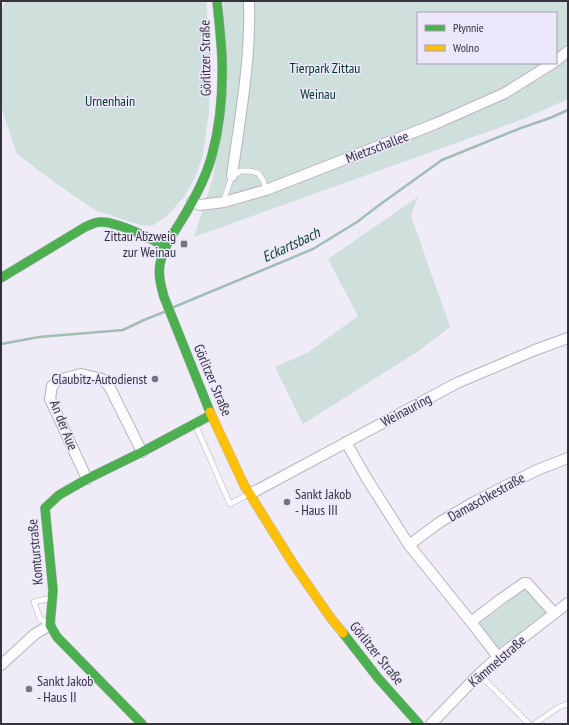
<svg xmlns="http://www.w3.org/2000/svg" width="569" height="725" viewBox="0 0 569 725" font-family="'PT Sans Narrow',sans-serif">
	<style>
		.green { fill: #cfdfdc; fill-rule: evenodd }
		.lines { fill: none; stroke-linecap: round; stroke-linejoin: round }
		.stream { stroke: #a2bdb3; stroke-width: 2.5 }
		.lane-casing { stroke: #b7b4bd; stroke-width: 6 }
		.street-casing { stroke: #b7b4bd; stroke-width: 12 }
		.fast-casing { stroke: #b7b4bd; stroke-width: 10 }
		.slow-casing { stroke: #b7b4bd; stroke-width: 10 }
		.lane { stroke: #fdfcfe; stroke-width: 5 }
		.street { stroke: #fdfcfe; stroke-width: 10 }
		.fast { stroke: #4caf50; stroke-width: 9 }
		.slow { stroke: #ffc107; stroke-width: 9 }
		.poi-dot { fill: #77747e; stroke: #ede7fc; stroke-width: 1.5 }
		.labels { text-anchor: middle; stroke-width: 3; stroke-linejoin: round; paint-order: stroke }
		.street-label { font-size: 14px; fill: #36333d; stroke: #ede7fc }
		.park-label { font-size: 14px; fill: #003825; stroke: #ede7fc }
		.poi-label { font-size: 14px; fill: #36333d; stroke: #ede7fc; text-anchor: end }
		.water-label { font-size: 15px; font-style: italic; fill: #0f4430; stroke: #ede7fc }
	</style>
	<rect width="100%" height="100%" fill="#efecf7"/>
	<path class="green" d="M6 1H206L211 53 209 112 203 154 197 173 185 196 166 217 152 226 140 225 95 210 54 182 17 154 1 107V10Z
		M224 1H568V99L523 119 194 237 214 174ZM418 13H556V63H418Z
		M418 197 411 216 450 327 417 352 303 424 275 367 307 353 358 316 328 259Z
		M526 588 547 614 499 653 476 626Z"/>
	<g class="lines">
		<path class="stream" d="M174 307 313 249 357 222 382 203 442 160 521 128 550 118 568 110
			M1 344 39 337 123 330 144 320 164 312"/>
		<g class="lane-casing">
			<path id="lane" d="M224 202V199L232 176 241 171H249L258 173 263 180 266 190
				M195 424 230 504 247 495
				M49 624 40 619 34 602 51 598
				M479 674 529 724
				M534 724 559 707 568 704"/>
		</g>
		<g class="street-casing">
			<path id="street" d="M556 61 568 51
				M232 176C240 117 251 60 249 1
				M192 202 200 205 224 202 266 190 435 124 505 93 553 63
				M346 442 367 479 409 545 471 622 498 657
				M87 479 50 399 52 386 58 380 81 374 102 379 109 386 142 452
				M250 494 457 383 535 350 568 338
				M409 545 440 522 474 502 537 470 568 458
				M471 622 501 599 524 583H527L554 613
				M1 665 35 634 50 625
				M431 724 479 674 498 657 568 603"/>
		</g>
		<g class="fast-casing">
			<path id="fast" d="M1 278 85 227C90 225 95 222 100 222 116 221 152 239 166 247
				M210 412 164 297C161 286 158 275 160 264 163 248 173 234 181 221 194 200 206 178 212 155 220 126 223 89 222 58 221 39 219 20 217 1
				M343 633 378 678 419 724
				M142 724 57 637 50 625 53 590 45 508 59 495 87 479 142 452 211 415"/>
		</g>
		<g class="slow-casing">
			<path id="slow" d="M210 412 244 485 292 562 330 617 343 633"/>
		</g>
		<use href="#lane" class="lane"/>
		<use href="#street" class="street"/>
		<use href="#fast" class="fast"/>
		<use href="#slow" class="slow"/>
	</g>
	<g class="poi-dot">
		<rect x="180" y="240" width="8" height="8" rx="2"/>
		<circle cx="155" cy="379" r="4"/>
		<circle cx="287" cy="502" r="4"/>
		<circle cx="29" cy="689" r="4"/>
	</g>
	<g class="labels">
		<g class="street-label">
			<text transform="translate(205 58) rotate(-91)" y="5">Görlitzer Straße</text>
			<text transform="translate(377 147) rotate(-21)" y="5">Mietzschallee</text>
			<text transform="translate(213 380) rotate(67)" y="5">Görlitzer Straße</text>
			<text transform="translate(406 410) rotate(-28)" y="5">Weinauring</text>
			<text transform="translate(64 425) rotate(68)" y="5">An der Aue</text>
			<text transform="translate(486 497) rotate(-29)" y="5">Damaschkestraße</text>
			<text transform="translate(35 552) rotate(-95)" y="5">Komturstraße</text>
			<text transform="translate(377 653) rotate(51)" y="5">Görlitzer Straße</text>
			<text transform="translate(497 661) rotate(-41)" y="5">Kämmelstraße</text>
		</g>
		<g class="park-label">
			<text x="325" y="73">Tierpark Zittau</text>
			<text x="318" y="99">Weinau</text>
			<text x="110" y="106">Urnenhain</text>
		</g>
		<g class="poi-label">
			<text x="176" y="241">Zittau Abzweig<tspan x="176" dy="16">zur Weinau</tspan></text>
			<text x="147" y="384">Glaubitz-Autodienst</text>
			<text x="295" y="499" text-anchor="start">Sankt Jakob<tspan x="295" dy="16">- Haus III</tspan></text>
			<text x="37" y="686" text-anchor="start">Sankt Jakob<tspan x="37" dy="16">- Haus II</tspan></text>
		</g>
		<g class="water-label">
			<text transform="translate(291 245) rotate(-25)" y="5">Eckartsbach</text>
		</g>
	</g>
	<rect width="569" height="725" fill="none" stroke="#36333d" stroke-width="4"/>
	<rect x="417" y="12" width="140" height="52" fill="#ede7fc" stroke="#a49fb0"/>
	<rect x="425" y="25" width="20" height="6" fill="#4caf50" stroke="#a49fb0"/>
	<text x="453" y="32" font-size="12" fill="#36333d">Płynnie</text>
	<rect x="425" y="45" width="20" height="6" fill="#ffc107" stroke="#a49fb0"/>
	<text x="453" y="52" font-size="12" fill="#36333d">Wolno</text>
</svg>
